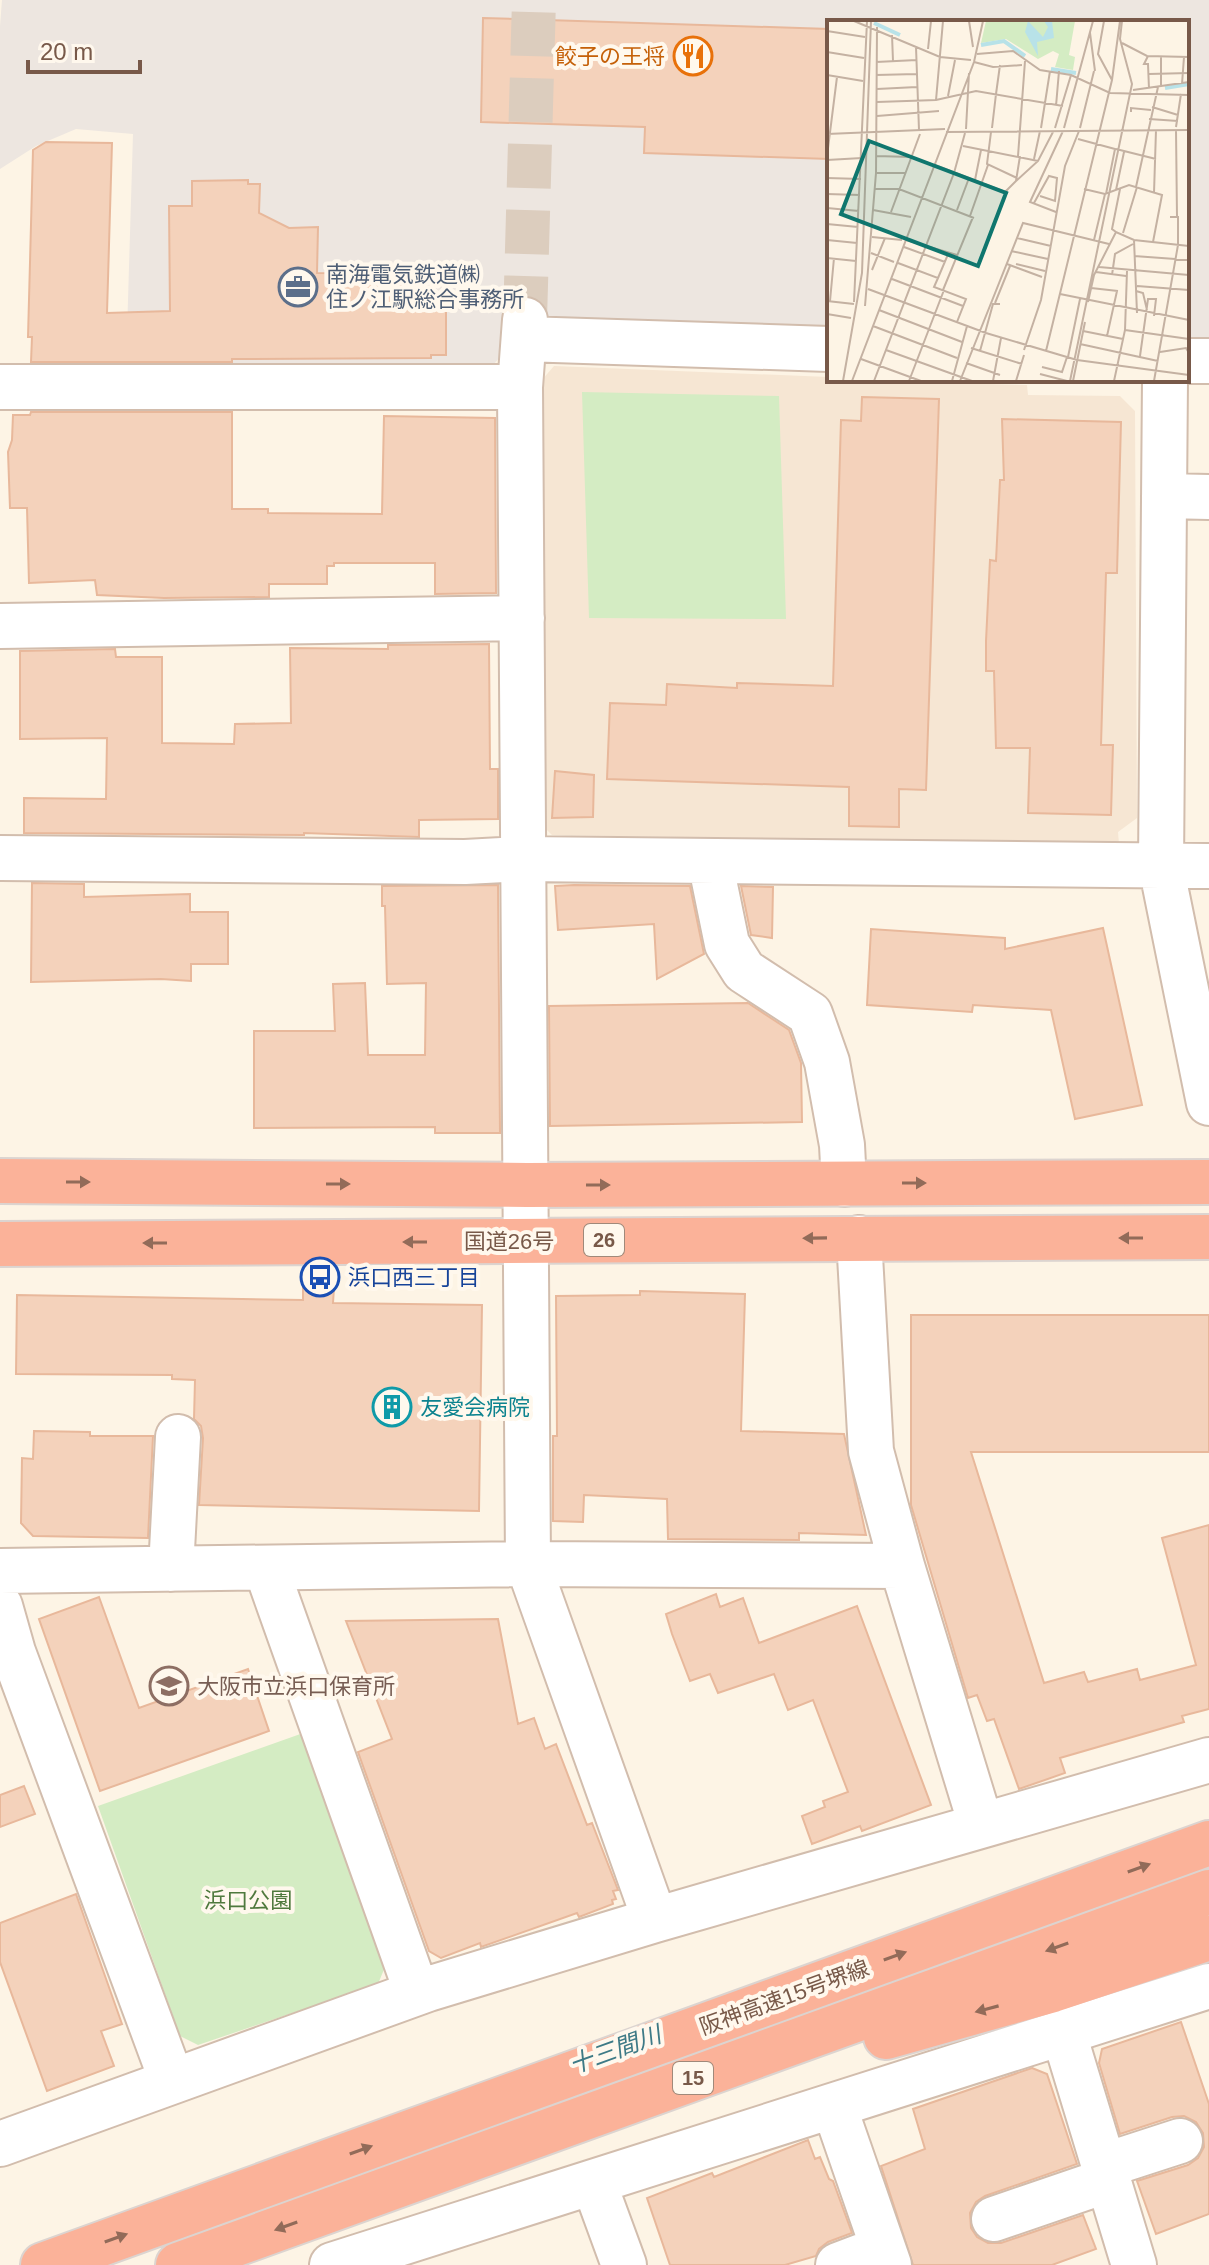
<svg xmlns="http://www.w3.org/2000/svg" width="1209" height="2265" viewBox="0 0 1209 2265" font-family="Helvetica,'Noto Sans JP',sans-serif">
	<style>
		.residential { fill: #f6e6d3 }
		.industrial { fill: #ede6e0 }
		.green { fill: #d4ecc3 }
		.building { fill: #f4d2bb; stroke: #e8b89b; stroke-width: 2 }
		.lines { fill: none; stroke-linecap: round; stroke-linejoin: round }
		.minor-tunnel { stroke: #dccdbe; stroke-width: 44; stroke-dasharray: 44 22; stroke-linecap: butt }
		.minor-casing { stroke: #d2bdad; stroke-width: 48 }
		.highway-casing { stroke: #dcd4d0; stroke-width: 48 }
		.minor { stroke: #fff; stroke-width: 44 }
		.highway { stroke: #fbb299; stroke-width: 44 }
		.oneway { fill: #926b59 }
		.labels { text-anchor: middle; stroke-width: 8; stroke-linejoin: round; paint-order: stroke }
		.shield { fill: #fff8ed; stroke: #a0897a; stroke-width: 2 }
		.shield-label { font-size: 20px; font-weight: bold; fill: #785949 }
		.food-label { font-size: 22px; fill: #c56008; stroke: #fff8ed; text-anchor: end }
		.service-label { font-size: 22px; fill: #4e5e75; stroke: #fff8ed; text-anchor: start }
		.street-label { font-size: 22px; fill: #785949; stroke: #fff8ed }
		.transit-label { font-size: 22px; fill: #164399; stroke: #fff8ed; text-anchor: start }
		.culture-label { font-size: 22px; fill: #0d838f; stroke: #fff8ed; text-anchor: start }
		.education-label { font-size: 22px; fill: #785e54; stroke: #fff8ed; text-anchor: start }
		.park-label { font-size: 22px; fill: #4f793d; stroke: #fff8ed }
		.water-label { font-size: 24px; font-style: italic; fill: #3e7a86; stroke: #fff8ed }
		.inset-river { fill: none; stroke: #b8e2e8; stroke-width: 4 }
		.inset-road { fill: none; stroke: #c4b1a2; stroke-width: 2 }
		.view { fill: #0f766e; fill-opacity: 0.15; stroke: #0f766e; stroke-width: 4 }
		.inset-edge { fill: none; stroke: #785949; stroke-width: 4 }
	</style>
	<rect width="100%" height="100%" fill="#fdf4e5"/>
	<path class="residential" d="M554 366 829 377V380L1027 385 1028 395 1120 396 1135 411 1137 818 1118 832 1119 844 552 835 540 823 541 381Z"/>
	<path class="industrial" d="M2 0H1209V344H1187V22H829V331L504 353 491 367H126L133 134 76 129 36 146 0 169V26Z"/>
	<path class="green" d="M582 392 779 396 786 619 589 618Z
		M306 1732 387 1962 378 1984 198 2045 180 2036 98 1806Z"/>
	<path class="building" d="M483 18 829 29V159L644 153 645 127 481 122Z
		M46 142 112 143 107 313 170 311 169 206H192V181L248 180V184H260L259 213 289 228 318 227 317 273 427 274V300H436V309H446V355H431V358L232 359V362H31L32 337H28L33 150Z
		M862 397 939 399 926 790 899 789V827L849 826V787L607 779 610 703 666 705 667 684 737 688V683L833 686 841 420 861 421Z
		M31 412H232V509H268V513L382 514 384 416 495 418 496 593 435 594V563H334V566H327V584H269V597L164 598 97 595 95 580 29 583 27 508H10L8 452 12 440 13 415H30Z
		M1002 419 1121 422 1117 573H1106L1101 745H1113L1111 815 1028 813 1030 748H996L994 671H986V641L990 560 996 561 1000 480H1004Z
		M489 644 490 769H498V819L419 820V837L304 833V835L24 833V798L106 799 107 738 20 739V651L115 649 116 657H162V743L234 744 235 724 291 723 290 648 388 649V645Z
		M555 771 594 775 593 817 552 818Z
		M32 883 84 884V897L190 894V912H228V964H191V981L161 979 31 982Z
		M498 885 500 1133H435V1127L254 1128V1031H335L333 984 365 983 368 1055H425L426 983 387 984 385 906H382V886Z
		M574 885 690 886 704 954 657 979 654 924 558 930 555 886Z
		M741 886 773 887 772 938 751 935Z
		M1103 928 1142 1105 1075 1119 1051 1010 973 1005 972 1012 867 1005 871 929 1005 938V949Z
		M748 1003 789 1030 801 1063 802 1122 550 1126 549 1006Z
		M303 1272 335 1273 333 1303 482 1305 479 1511 199 1505 203 1438 201 1426 194 1419 195 1380 172 1379V1375L16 1374 17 1295 303 1300Z
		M640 1291 745 1294 741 1431 844 1434 866 1535 799 1533V1540L668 1539 667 1499 584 1495 583 1522 553 1521V1436H557L556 1296 640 1295Z
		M911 1315H1209V1452H971L1044 1683 1084 1672 1088 1682 1137 1669 1140 1680 1196 1665 1162 1538 1209 1525V1709L1182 1716 1184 1722 1060 1758 1065 1773 1019 1789 994 1719 987 1721 977 1695 968 1698 911 1505Z
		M34 1431 90 1432V1436H153L148 1538 33 1536 21 1523 22 1458 33 1459Z
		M716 1594 720 1607 743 1598 759 1643 857 1606 931 1805 862 1831 860 1826 812 1844 802 1816 825 1807 823 1801 848 1792 813 1700 788 1710 774 1674 718 1693 710 1674 690 1681 672 1634 666 1614Z
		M99 1597 139 1708 248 1669 269 1731 100 1791 39 1619Z
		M498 1619 518 1724 534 1718 545 1749 556 1744 587 1825 592 1823 618 1890 613 1891 616 1899 612 1900 613 1904 579 1917 577 1913 481 1947 480 1943 441 1958 429 1951 358 1752 392 1739 346 1621Z
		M24 1786 35 1814 0 1827V1795Z
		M76 1894 122 2024 101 2031 114 2066 47 2091 0 1962V1923Z
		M1181 2022 1209 2104V2214L1156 2234 1137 2181 1188 2165 1198 2158 1204 2147 1203 2133 1196 2122 1184 2116 1172 2117 1120 2134 1099 2063 1102 2049Z
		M1032 2068 1047 2074 1077 2164 985 2196 976 2202 970 2213 971 2228 977 2237 988 2243H1001L1083 2215 1096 2249 1052 2265H913L881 2166 925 2149 913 2109Z
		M808 2140 815 2159 820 2157 829 2179 833 2181 852 2233 828 2242 819 2249 816 2256 785 2265H670L647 2198 712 2173 714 2177Z"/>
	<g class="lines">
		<path class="minor-tunnel" d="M525 320 534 0"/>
		<g class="minor-casing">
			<path id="minor" d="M525 320 520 387 528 1564 655 1920
				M524 339 829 349
				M1187 361H1209
				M1165 380 1161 866 1209 1103
				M0 387H520
				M1164 496 1209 497
				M0 626 522 618
				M0 858 465 862 522 859 1209 866
				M710 861 727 944 744 971 810 1014 827 1062 842 1145 844 1184
				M859 1238 871 1451 902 1566 981 1825
				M266 1568 417 1993
				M171 1569 178 1437
				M0 1571 528 1564 902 1566
				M0 1606 13 1652 172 2081
				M1063 2031 1134 2265
				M834 2106 889 2265
				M0 2144 428 1989 655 1920 1209 1760
				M1103 2166 1180 2141
				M594 2183 624 2265
				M994 2219 1108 2180
				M332 2265 1209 1986
				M838 2265 883 2248"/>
		</g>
		<g class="highway-casing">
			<path id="highway" d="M0 1181 527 1185 1209 1182
				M0 1244 1209 1237
				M886 2037 1053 1990 1209 1938
				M43 2265 1209 1843
				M178 2265 1209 1892"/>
		</g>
		<use href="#minor" class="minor"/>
		<use href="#highway" class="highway"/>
	</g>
	<defs><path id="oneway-solid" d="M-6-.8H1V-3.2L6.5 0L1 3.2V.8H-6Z" transform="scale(2)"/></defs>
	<g class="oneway">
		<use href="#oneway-solid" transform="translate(78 1182)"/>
		<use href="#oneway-solid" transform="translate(914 1183)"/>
		<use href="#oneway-solid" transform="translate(338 1184)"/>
		<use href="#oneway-solid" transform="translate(598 1185)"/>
		<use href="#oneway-solid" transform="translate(815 1238) rotate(179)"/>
		<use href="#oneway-solid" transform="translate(1131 1238) rotate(180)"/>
		<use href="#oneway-solid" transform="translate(415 1242) rotate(180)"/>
		<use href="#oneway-solid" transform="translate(155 1243) rotate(180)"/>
		<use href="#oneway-solid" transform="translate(1139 1868) rotate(-20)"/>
		<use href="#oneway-solid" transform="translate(1057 1947) rotate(160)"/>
		<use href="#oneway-solid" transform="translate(895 1956) rotate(-20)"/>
		<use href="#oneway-solid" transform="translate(987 2009) rotate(165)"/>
		<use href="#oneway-solid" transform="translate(361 2150) rotate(-20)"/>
		<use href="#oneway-solid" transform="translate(286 2226) rotate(160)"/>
		<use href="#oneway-solid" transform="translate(116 2238) rotate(-20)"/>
	</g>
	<defs>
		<g id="restaurant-ring" transform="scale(2)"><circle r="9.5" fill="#fff8ed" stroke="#e8710a" stroke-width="1.5"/><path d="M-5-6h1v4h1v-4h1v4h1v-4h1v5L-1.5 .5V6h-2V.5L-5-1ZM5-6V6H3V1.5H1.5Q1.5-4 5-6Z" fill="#e8710a"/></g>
		<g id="office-ring" transform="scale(2)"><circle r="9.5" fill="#fff8ed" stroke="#5c6f8a" stroke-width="1.5"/><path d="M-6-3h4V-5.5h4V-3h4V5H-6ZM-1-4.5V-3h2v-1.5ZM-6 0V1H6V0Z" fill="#5c6f8a"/></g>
		<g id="bus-ring" transform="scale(2)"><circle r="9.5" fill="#fff8ed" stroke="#1a4fb4" stroke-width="1.5"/><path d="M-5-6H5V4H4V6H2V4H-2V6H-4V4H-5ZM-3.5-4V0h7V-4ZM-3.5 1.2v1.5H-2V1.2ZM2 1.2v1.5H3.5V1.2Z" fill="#1a4fb4"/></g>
		<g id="building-ring" transform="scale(2)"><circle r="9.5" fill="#fff8ed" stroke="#0f9aa8" stroke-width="1.5"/><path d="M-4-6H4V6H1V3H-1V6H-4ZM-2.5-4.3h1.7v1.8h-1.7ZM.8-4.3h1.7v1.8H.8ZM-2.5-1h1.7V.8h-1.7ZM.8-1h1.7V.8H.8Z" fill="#0f9aa8"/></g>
		<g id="school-ring" transform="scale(2)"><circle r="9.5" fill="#fff8ed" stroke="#8d6e63" stroke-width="1.5"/><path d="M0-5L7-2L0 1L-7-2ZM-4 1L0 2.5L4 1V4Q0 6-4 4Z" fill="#8d6e63"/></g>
	</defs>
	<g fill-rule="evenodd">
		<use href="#restaurant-ring" x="693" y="56"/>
		<use href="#office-ring" x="298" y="287"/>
		<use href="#bus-ring" x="320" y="1277"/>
		<use href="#building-ring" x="392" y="1407"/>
		<use href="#school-ring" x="169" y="1686"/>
	</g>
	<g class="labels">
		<g class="shield">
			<rect x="584" y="1224" width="40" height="32" rx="6"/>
			<rect x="673" y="2062" width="40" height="32" rx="6"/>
		</g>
		<g class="shield-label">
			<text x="604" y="1247">26</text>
			<text x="693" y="2085">15</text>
		</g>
		<g class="food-label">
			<text x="665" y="64">餃子の王将</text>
		</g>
		<g class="service-label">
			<text x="326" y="282">南海電気鉄道㈱<tspan x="326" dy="25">住ノ江駅総合事務所</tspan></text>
		</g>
		<g class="street-label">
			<text x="509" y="1249">国道26号</text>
			<text transform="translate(784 1997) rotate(-20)" y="8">阪神高速15号堺線</text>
		</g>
		<g class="transit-label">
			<text x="348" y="1285">浜口西三丁目</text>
		</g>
		<g class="culture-label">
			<text x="420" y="1415">友愛会病院</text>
		</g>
		<g class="education-label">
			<text x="197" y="1694">大阪市立浜口保育所</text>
		</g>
		<g class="park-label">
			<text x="248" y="1908">浜口公園</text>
		</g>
		<g class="water-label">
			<text transform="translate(615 2050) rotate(-20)" y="8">十三間川</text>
		</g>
	</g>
	<g transform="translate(827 20)">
		<rect width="362" height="362" fill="#fdf4e5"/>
		<path d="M159 1H248L242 35 248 37 246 50 228 47 232 34 226 31 211 39 179 19 154 23Z" fill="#d4ecc3"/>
		<path d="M201 1 216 17 221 7 217 1H225L227 18 210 22 211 36 198 12Z" fill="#b8e2e8"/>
		<path class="inset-river" d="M47 3 73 15M154 25 177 21 198 36M224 49 249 53M338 68 362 64"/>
		<path class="inset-road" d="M27 1 113 37 144 40M142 1 146 27M277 1 271 34 285 60M0 11 38 17M263 13 268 51M65 15 66 41M295 23 320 36 362 37M89 27 92 110M101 29 104 1M0 32 37 38M150 34 186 31 213 50 244 55 283 73 362 75M321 36 317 44H321L322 69M49 42 90 40M147 42 166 47 195 45M322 54 362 53M0 55 36 61M49 55 90 54M355 64 357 37M334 65V37M50 69 90 67M306 70 362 62M169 74 173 45M121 76 128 40M109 80 116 1M50 82 109 80 149 71 236 86M229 86 232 51M325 87 351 95M304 92V88L324 90M50 96 112 91M322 99 351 101M349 107 354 74M165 108 169 74M214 108 223 51M228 108 244 55M237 108 266 1M253 108 267 51M139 109 142 53M349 110 350 197M119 112 362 110M164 112 160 144 190 158M0 114 118 109M251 119 288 129 279 174M136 126 211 141M289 129 329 139M0 136 10 57M49 136 84 137 104 144M191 136 198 41M207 139 213 111M0 140 35 138M108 145 181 173M49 153H78M0 158 34 159M148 160 154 130M189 161 211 141 226 112M309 167 331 67M48 169H72L147 198M257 169 278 174 302 165 335 175 326 222M289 170 297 132M178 172 189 161 193 136M327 173 329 110M0 174 33 175M207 183 222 156 230 158 228 181 213 176M0 188 32 191M46 190 84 197M130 190 142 158M64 192 93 114M229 192 203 182 236 111M143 196 161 145M0 204 31 207M289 212 285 209 293 169M296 213 310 167M45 217 75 220M190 218 224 226M0 220 30 223M79 220 130 235M267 220 278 174M307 220 310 293M77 227 118 242M184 231 221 239M44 233 67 242M307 236 362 240M0 238 29 241M71 243 111 258 107 267 139 279 130 302M180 244 215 257M189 244 218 251M272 247 362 255M45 250 58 218M269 252 299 256M285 255 288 234 306 224M111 258 122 232M65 259 136 286M310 266 362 270M264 268 291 271M41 269 159 313 250 340M116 270 146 197M309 271 316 273 320 290M233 274 362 300M0 281 27 284M3 281 7 238M27 282 40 1M261 282 267 255 289 212 307 220 362 226M168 283 183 246M38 286 49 153 50 7M52 290 135 322M0 294 24 298M46 306 130 338M298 310 362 319M256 311 296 319M280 316 290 271M253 324 331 341M144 328 195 344M59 330 145 361M197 330 214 280 238 146 252 111M153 331 166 284H173M219 331 285 60 293 1M333 332 359 328 362 333M313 336 321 279H329L327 296M241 337 253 279M34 339 94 361M250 340 362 355M139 343 173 355M215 347 235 352 240 337M213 354 240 361M16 361 35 253 44 1M25 361 147 42 156 1M47 361 127 153 138 113M82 361 117 270M125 361 140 306M133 361 196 203 282 224M166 361 174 318M189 361 197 335M243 361 305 64 293 19 295 1M246 361 258 302M287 361 298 310 300 251M327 361 351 225V197H343"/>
		<path class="view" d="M42 121 179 173 151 246 14 194Z"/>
		<rect width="362" height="362" class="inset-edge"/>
	</g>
	<path d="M28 60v12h112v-12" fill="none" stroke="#785949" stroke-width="4"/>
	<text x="40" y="60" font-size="24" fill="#785949" stroke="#fff8ed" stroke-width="6" paint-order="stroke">20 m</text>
</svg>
